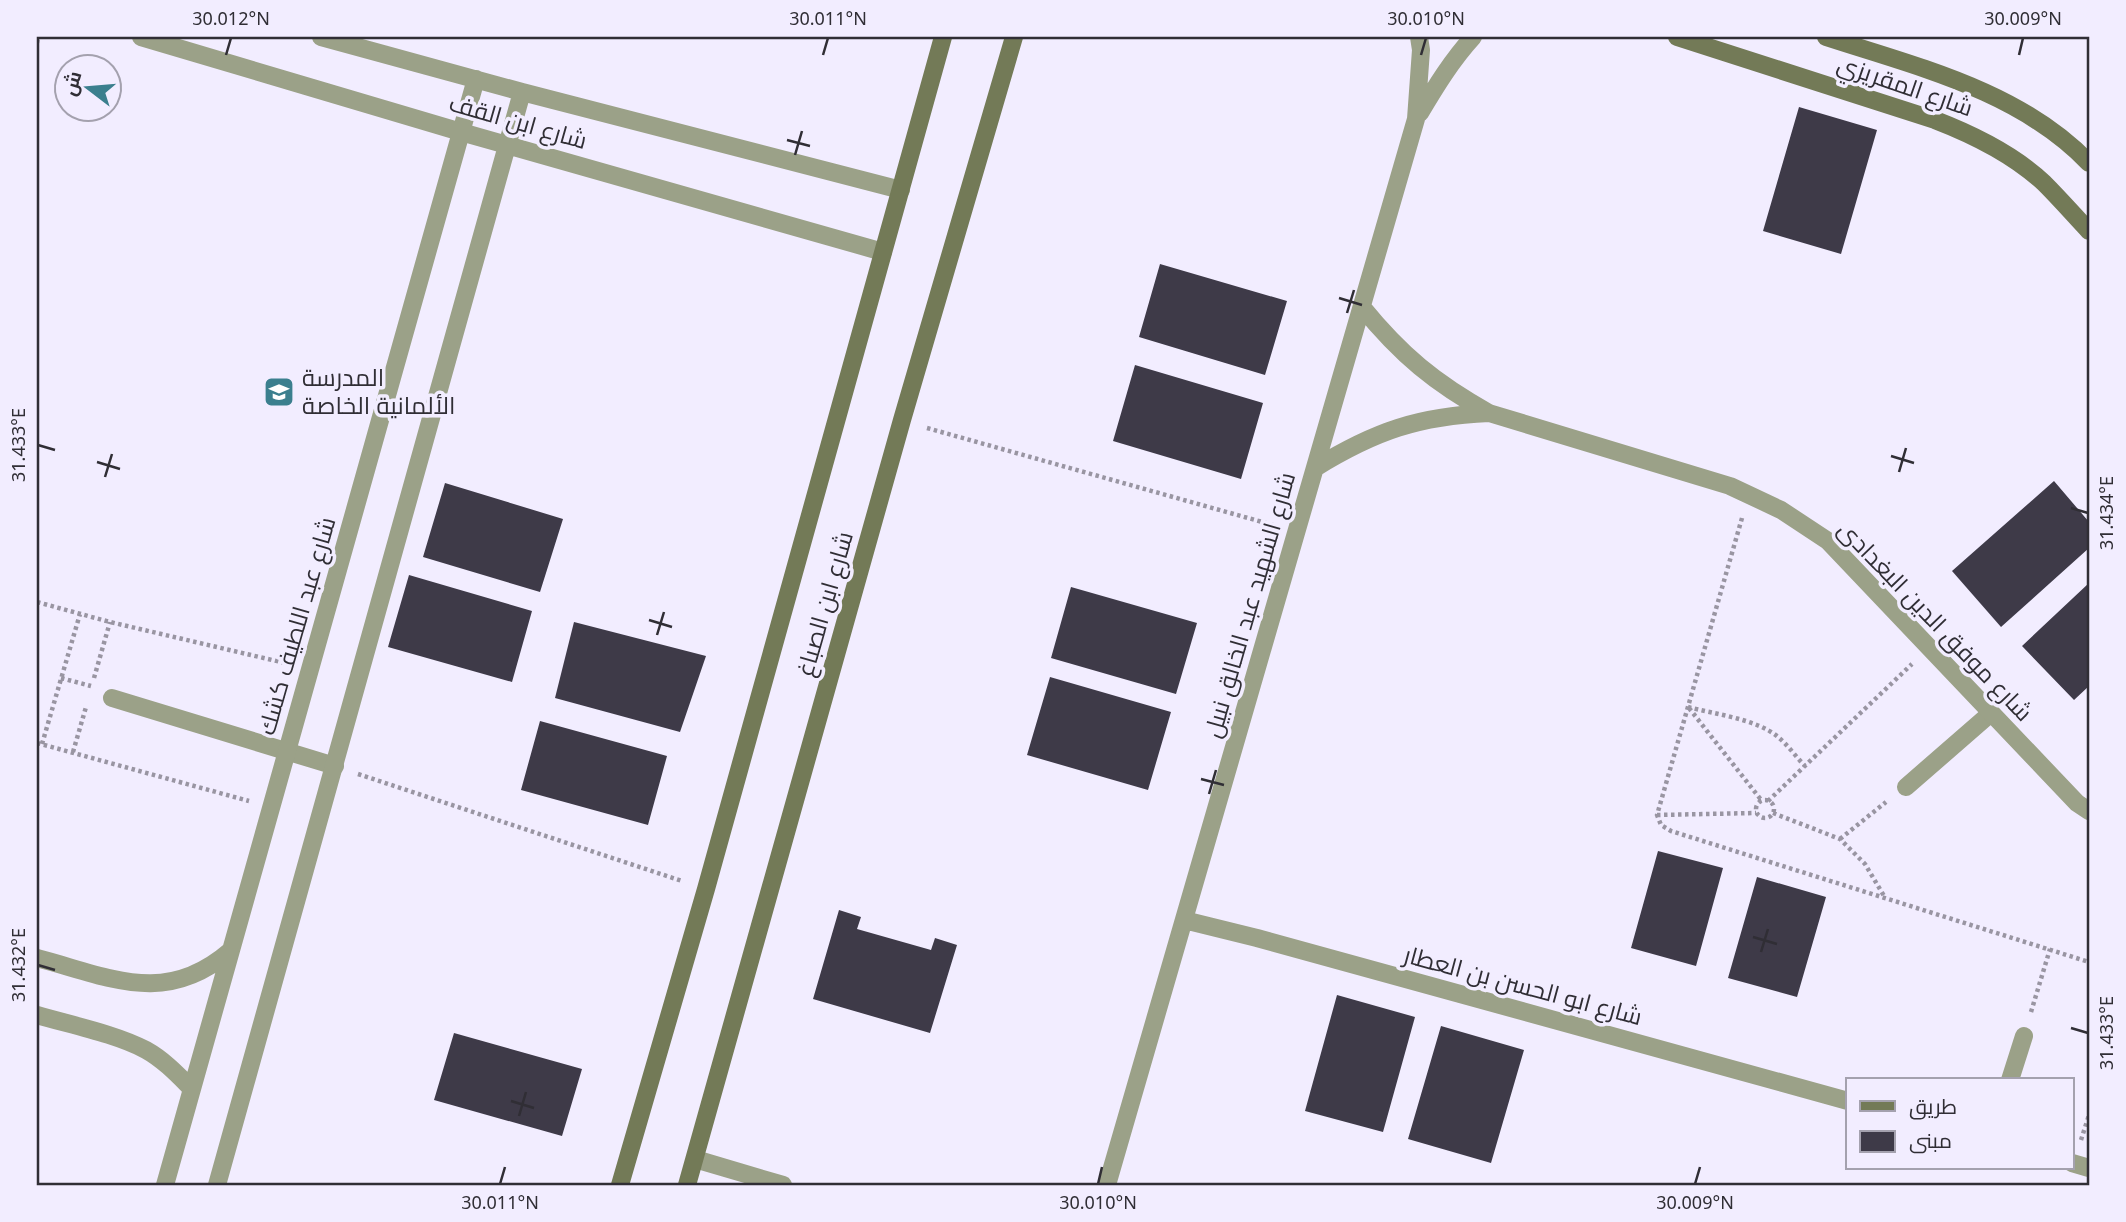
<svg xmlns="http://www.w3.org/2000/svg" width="2126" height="1222" viewBox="0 0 2126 1222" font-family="'Noto Sans',Cairo,sans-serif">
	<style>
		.building { fill: #3e3a48 }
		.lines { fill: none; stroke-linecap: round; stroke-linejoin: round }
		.path { stroke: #9995a2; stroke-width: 4.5; stroke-dasharray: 3.5 3.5; stroke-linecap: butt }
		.lane { stroke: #9ba188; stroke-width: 18 }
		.street { stroke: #9ba188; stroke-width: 18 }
		.secondary { stroke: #737a57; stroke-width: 18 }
		.ticks { fill: none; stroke: #302e35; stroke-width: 2.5 }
		.labels { text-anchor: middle; stroke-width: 7; stroke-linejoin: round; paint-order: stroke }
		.street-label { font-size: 24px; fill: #302e35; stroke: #f2edff }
		.poi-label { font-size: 24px; fill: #302e35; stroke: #f2edff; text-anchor: start }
		.neatline { fill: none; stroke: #302e35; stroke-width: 2.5 }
		.ticks-label { font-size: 18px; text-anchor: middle; fill: #302e35 }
	</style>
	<rect width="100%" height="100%" fill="#f2edff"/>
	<path class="building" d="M1799 107 1877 130 1841 254 1763 231Z
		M1160 264 1287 301 1265 375 1139 337Z
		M1135 365 1263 403 1241 479 1113 441Z
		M2054 481 2089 522V548L2001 627 1952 571Z
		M445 483 563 519 540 592 423 557Z
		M409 575 532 611 512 682 388 647Z
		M2089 583V686L2074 700 2022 646Z
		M1071 587 1197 623 1176 694 1051 658Z
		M574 622 706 656 680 732 555 698Z
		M1050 677 1171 712 1148 790 1027 755Z
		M540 721 667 756 648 825 521 790Z
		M1658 851 1723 868 1696 966 1631 948Z
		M1757 877 1826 897 1797 997 1728 978Z
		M839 910 861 917 857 929 931 950 935 938 957 945 930 1033 813 999Z
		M1337 995 1415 1017 1383 1132 1305 1111Z
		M1441 1026 1524 1050 1491 1163 1408 1139Z
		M454 1033 582 1069 562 1136 434 1100Z"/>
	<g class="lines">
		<path class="path" d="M37 43 38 37
			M927 428 1273 525
			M1742 518 1657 815 1661 825 1671 831 2089 962
			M37 602 110 622 285 663
			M61 678 91 686
			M94 678 110 622
			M1688 707C1714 714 1757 719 1778 737 1788 745 1796 757 1805 766
			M1689 708 1762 801
			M37 743 249 801
			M42 744 80 614
			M73 752 86 707
			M358 774 682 881
			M1756 809a9 9 0 1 1 18 0a9 9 0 1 1-18 0Z
			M1768 801 1912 664
			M1773 813 1840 839 1865 864 1884 896
			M1657 815 1756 813
			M1840 839 1886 802
			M2031 1012 2050 949
			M2081 1140 2089 1115"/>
		<path class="lane" d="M112 698 335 766
			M1906 787 1991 713
			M2010 1080 2024 1036"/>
		<path class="street" d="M141 37 461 132 883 252
			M321 37 522 92 901 190
			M1420 113C1436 86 1452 60 1473 37
			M1362 307C1401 355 1435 383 1489 413L1730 486 1781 510 1828 541 2077 803 2089 811
			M1315 468C1375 431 1419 416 1489 413
			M1184 920 1257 938 1848 1101
			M37 958C110 977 165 1007 230 951
			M37 1015C71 1025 116 1034 146 1050 164 1060 178 1075 192 1089
			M695 1159 783 1185
			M2072 1163 2089 1168
			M165 1185 476 79
			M217 1185 522 92
			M1107 1185 1416 119 1421 50 1419 37"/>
		<path class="secondary" d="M1677 37 1935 120C1974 135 2013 154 2044 183 2060 199 2074 215 2089 231
			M1826 37C1918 67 2020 91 2089 163
			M620 1185 706 889 943 37
			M687 1185 902 420 1014 37"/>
	</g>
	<path class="ticks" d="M226 55 231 38M823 55 828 38M1421 55 1426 38M2019 55 2023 38M787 140 810 146M795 155 802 131M1339 298 1362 305M1347 313 1354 290M38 445 55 450M1891 456 1914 463M97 462 120 469M1899 472 1906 448M105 477 112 454M2071 508 2088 513M649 620 672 627M657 635 664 612M1201 779 1224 785M1209 794 1216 770M1753 937 1777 944M1761 952 1768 929M38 965 55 970M2071 1028 2088 1033M511 1101 534 1108M519 1116 526 1092M500 1184 505 1167M1098 1184 1102 1167M1695 1184 1700 1167"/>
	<defs>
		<g id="school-square" transform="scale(1.575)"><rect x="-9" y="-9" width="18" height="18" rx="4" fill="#3b7f8e" stroke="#f2edff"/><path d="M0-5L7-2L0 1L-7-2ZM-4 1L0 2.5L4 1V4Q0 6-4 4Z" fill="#fff"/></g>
	</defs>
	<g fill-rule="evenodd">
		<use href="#school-square" x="279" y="392"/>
	</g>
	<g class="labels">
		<g class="street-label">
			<text transform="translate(1905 86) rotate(19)" y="8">شارع المقريزي</text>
			<text transform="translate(518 122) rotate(16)" y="8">شارع ابن القف</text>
			<text transform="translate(825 604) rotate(-74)" y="8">شارع ابن الصباغ</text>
			<text transform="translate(1250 605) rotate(-74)" y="8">شارع الشهيد عبد الخالق نبيل</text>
			<text transform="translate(1935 621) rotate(46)" y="8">شارع موفق الدين البغدادى</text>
			<text transform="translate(297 626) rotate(-74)" y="8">شارع عبد اللطيف كشك</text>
			<text transform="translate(1523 986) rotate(15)" y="8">شارع ابو الحسن بن العطار</text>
		</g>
		<g class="poi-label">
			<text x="302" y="386">المدرسة<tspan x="302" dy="28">الألمانية الخاصة</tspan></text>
		</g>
	</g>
	<rect width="2126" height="1222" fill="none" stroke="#f2edff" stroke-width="77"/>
	<rect x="1846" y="1078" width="228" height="91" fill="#f2edff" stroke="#a4a1ae" stroke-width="2"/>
	<rect x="1860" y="1101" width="35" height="10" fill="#737a57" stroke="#a4a1ae" stroke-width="2"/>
	<text x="1909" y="1114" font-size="21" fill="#302e35">طريق</text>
	<rect x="1860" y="1131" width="35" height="21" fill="#3e3a48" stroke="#a4a1ae" stroke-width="2"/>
	<text x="1909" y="1148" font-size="21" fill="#302e35">مبنى</text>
	<g transform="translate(88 88) rotate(286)"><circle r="33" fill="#f2edff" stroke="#a4a1ae" stroke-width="2"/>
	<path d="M0-5L12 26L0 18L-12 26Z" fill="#3b7f8e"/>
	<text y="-10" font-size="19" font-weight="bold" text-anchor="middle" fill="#302e35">ش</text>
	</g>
	<rect x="38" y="38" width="2050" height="1146" class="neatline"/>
	<g class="ticks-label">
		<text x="231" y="25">30.012°N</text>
		<text x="828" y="25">30.011°N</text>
		<text x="1426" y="25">30.010°N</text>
		<text x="2023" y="25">30.009°N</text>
		<text transform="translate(19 445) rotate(-90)" y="6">31.433°E</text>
		<text transform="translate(2107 513) rotate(-90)" y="6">31.434°E</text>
		<text transform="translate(19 965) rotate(-90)" y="6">31.432°E</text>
		<text transform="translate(2107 1033) rotate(-90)" y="6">31.433°E</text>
		<text x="500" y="1209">30.011°N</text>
		<text x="1098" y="1209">30.010°N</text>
		<text x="1695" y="1209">30.009°N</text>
	</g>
</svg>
